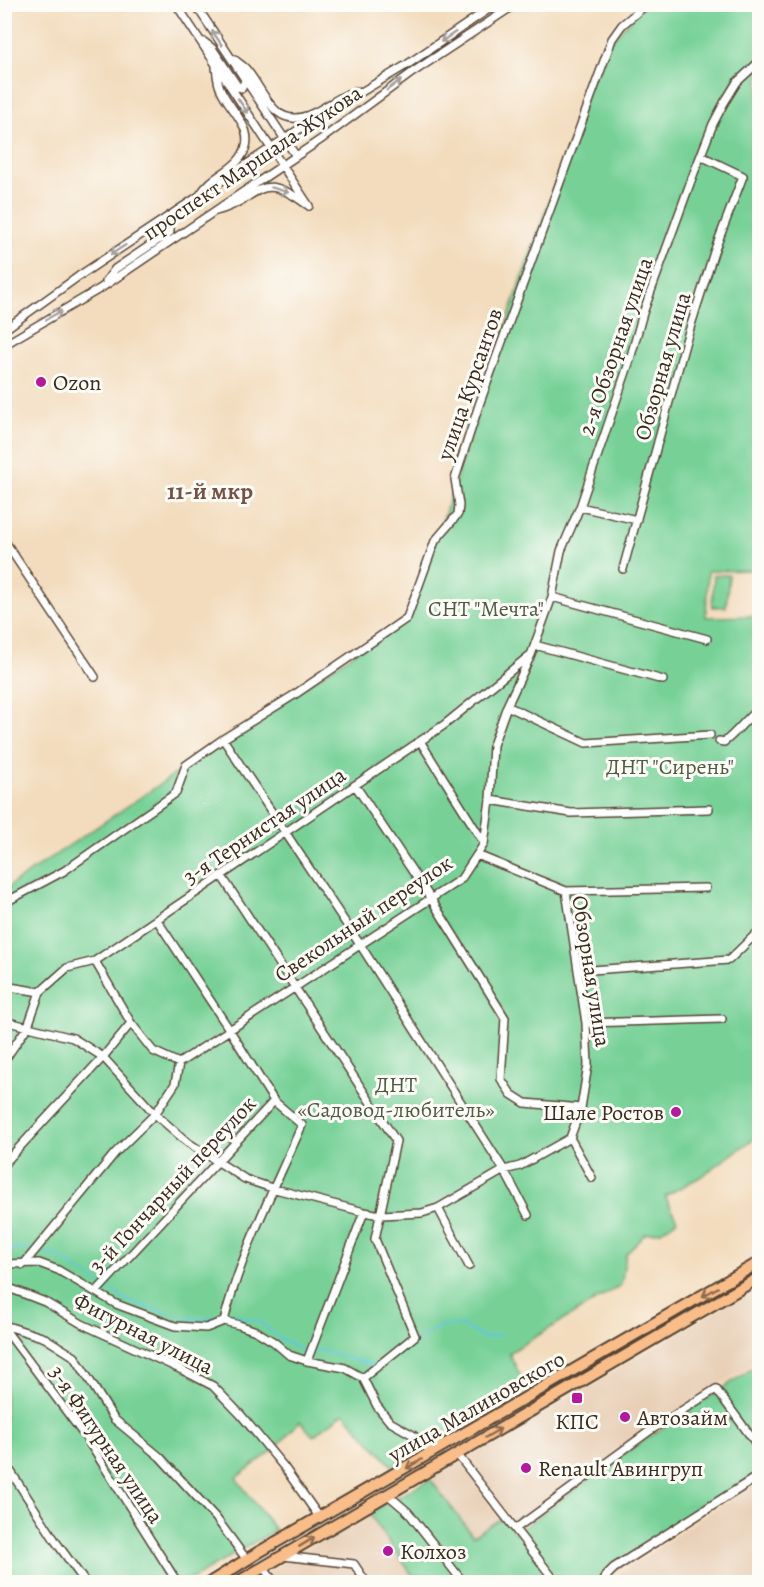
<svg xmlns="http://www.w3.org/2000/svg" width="764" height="1587" viewBox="0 0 764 1587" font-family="Alegreya,serif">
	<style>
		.built { fill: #e8cfb6 }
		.green { fill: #77d197; stroke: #597e5a; stroke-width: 1.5 }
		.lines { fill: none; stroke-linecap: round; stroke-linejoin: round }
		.stream { stroke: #61c6df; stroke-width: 2 }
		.minor-casing { stroke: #574536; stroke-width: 10 }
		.tertiary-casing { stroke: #574536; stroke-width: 11 }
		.trunk-casing { stroke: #574536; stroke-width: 14 }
		.minor { stroke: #fff; stroke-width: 7 }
		.tertiary { stroke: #fff; stroke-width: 8 }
		.trunk { stroke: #f8bd89; stroke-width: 10 }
		.oneway { stroke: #a79f9a }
		.oneway2 { stroke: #906c4e }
		.poi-dot { fill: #b5179e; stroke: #fdfcf7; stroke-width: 2 }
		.labels { text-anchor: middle; stroke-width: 6; stroke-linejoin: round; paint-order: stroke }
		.street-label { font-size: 22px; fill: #3b2a1e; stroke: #fdfcf7 }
		.poi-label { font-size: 22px; fill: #3b2a1e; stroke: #fdfcf7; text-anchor: start }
		.park-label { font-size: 22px; fill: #4d5c42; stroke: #fdfcf7 }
		.neighbourhood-label { font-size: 24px; font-weight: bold; fill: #785246; stroke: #fdfcf7 }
	</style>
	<rect width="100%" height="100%" fill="#fdfcf7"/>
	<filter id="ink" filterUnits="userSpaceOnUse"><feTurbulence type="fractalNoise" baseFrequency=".0167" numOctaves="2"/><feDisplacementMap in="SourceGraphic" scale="12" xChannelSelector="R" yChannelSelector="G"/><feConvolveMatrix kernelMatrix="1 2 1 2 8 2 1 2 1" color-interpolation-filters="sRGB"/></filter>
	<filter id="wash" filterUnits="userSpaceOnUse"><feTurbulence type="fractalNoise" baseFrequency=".008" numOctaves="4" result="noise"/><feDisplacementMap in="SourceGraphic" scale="24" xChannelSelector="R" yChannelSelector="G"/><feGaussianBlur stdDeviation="1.35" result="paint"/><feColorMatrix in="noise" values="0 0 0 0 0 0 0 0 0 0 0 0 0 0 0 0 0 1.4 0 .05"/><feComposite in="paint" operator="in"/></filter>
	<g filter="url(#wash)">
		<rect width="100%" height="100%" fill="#f3dcbd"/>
		<path class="built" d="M759 1286V1360L716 1387 516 1525 507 1513 473 1535 431 1478Z
			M759 1479V1582H607Z
			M369 1513 417 1582H369L364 1576 354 1582H252Z"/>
		<path class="green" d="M644 5H759V570L708 571 706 617 759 616 760 698 756 703 760 708 759 1135 700 1177 665 1196 677 1220 661 1231 645 1234 626 1254 621 1285 509 1353 526 1387 392 1466 344 1413 313 1436 300 1421 275 1449 236 1478 275 1530 187 1582H5V889L412 614 516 295 602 51Z
			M714 575H729L726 607H712Z
			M759 1364V1472L598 1580 600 1582H417L369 1513 430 1479 473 1536 503 1517 515 1533 624 1454Z"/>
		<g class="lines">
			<path class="stream" d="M4 1249H36L56 1256 100 1284
				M105 1287 125 1299 176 1316 201 1319 231 1314 260 1322 281 1339 307 1353
				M406 1347 440 1326 460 1325 485 1338 499 1335
				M313 1352 320 1350 376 1366"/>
		</g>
	</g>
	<g filter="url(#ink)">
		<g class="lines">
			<g class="minor-casing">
				<path id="minor" d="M176 4 309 206
					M195 4 296 156
					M204 42 212 48 238 87 242 88 245 80
					M234 59C237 62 242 65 245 68 263 87 272 128 306 116 323 111 339 95 356 91
					M200 195C211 176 230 173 241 157 259 131 231 112 221 90 217 83 217 74 216 67
					M216 211C260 200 257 168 306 204
					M106 281 115 269 170 232V225L165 220
					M4 330 79 276 298 130 408 64 496 4
					M4 345 101 288 323 138 413 72 516 4
					M580 507 637 520
					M4 540 95 677
					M623 569 685 344 714 252 743 176 701 156
					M552 597 707 639
					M535 645 663 680
					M507 706 586 743 710 735
					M223 739 361 946 504 1170 528 1215
					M420 741 484 843
					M719 741 724 742C735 734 748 717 760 707
					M355 785 431 899 505 1018 501 1079 511 1094 525 1103 581 1108
					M490 800 571 813 709 809
					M477 855 566 891 586 1023 588 1065 581 1108 570 1138 592 1178
					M221 875 396 1141 375 1239 415 1336 363 1378
					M566 891 706 888
					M4 903 64 871 176 793 186 765 223 739 294 695 407 618 435 541 458 514 459 505 455 479 479 405 612 39 622 25 647 4
					M157 920 229 1029 274 1101 302 1125C274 1190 241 1252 224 1321
					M95 961 131 1023 153 1051 179 1063
					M578 971 729 960 760 930
					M4 986 40 992 67 968 95 961 444 725 529 656
					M4 1021 73 1038 103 1057 155 1114 187 1142 245 1179 275 1189 364 1212 381 1215 422 1213 438 1208 504 1170 520 1166 570 1138
					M586 1023 722 1019
					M4 1061 28 1026 40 992
					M179 1063 461 879 484 844 490 800 493 745 507 706 531 655 552 597 561 551 580 507 629 363 643 313 692 178 713 124 724 103 737 82 760 61
					M4 1164 103 1057 131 1023
					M438 1208 469 1266
					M4 1264 39 1263 58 1270 116 1304 175 1326 206 1328 224 1321 239 1325 256 1331 274 1342 289 1355 307 1361 345 1368 363 1378 377 1406 390 1422 413 1435 433 1453
					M23 1265 115 1153 155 1114 175 1084 179 1063
					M4 1286 45 1302 82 1324 182 1370 213 1386 241 1415 284 1467 320 1518
					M96 1292 274 1101
					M4 1325 45 1338 75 1357 114 1419 160 1457 216 1518 247 1560
					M4 1328 87 1439 177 1582
					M307 1361 364 1212
					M457 1454 556 1582
					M4 1461 56 1542 85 1582
					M387 1494 408 1512 463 1582
					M515 1529 651 1430 716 1389 760 1449
					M283 1556 354 1564 366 1582
					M263 1567 274 1582"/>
			</g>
			<g class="tertiary-casing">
				<path id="tertiary" d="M604 1582 607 1575 614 1568 760 1475"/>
			</g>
			<g class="trunk-casing">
				<path id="trunk" d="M211 1582 259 1552 760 1262
					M238 1582 760 1277"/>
			</g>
			<use href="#minor" class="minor"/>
			<use href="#tertiary" class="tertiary"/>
			<use href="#trunk" class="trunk"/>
		</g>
		<defs><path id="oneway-shaft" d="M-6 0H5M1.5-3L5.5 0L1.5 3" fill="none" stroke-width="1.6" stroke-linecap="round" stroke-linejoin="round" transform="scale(1.5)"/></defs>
		<g class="oneway">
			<use href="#oneway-shaft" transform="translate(448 37) rotate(146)"/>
			<use href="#oneway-shaft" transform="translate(217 38) rotate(-124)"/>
			<use href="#oneway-shaft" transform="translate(394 85) rotate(-36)"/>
			<use href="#oneway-shaft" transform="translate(243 106) rotate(56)"/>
			<use href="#oneway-shaft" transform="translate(280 190) rotate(17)"/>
			<use href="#oneway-shaft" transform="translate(118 250) rotate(147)"/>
			<use href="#oneway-shaft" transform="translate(54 315) rotate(-30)"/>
		</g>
		<g class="oneway2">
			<use href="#oneway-shaft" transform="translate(710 1292) rotate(150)"/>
			<use href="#oneway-shaft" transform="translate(493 1433) rotate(-30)"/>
			<use href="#oneway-shaft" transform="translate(414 1464) rotate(150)"/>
			<use href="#oneway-shaft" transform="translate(307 1542) rotate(-31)"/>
		</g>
	</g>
	<g class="poi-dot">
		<circle cx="41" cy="382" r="6"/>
		<circle cx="676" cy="1112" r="6"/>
		<rect x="571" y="1392" width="12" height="12" rx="3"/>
		<circle cx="625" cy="1417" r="6"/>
		<circle cx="526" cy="1468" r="6"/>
		<circle cx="388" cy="1551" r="6"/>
	</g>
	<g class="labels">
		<g class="street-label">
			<text transform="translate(252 162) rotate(-34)" y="8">проспект Маршала Жукова</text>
			<text transform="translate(615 346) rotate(-71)" y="8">2-я Обзорная улица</text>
			<text transform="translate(662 366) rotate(-74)" y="8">Обзорная улица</text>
			<text transform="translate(469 384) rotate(-71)" y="8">улица Курсантов</text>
			<text transform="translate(264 825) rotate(-34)" y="8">3-я Тернистая улица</text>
			<text transform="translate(363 918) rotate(-34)" y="8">Свекольный переулок</text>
			<text transform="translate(592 971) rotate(81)" y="8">Обзорная улица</text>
			<text transform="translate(172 1184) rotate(-47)" y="8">3-й Гончарный переулок</text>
			<text transform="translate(144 1333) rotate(27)" y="8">Фигурная улица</text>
			<text transform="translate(476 1406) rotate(-30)" y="8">улица Малиновского</text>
			<text transform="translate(107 1444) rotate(56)" y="8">3-я Фигурная улица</text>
		</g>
		<g class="poi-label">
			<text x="53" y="390">Ozon</text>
			<text x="664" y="1120" text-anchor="end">Шале Ростов</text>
			<text x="637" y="1425">Автозайм</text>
			<text x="577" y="1429" text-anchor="middle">КПС</text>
			<text x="538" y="1476">Renault Авингруп</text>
			<text x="400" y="1559">Колхоз</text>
		</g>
		<g class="park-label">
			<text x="486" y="616">СНТ "Мечта"</text>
			<text x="670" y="774">ДНТ "Сирень"</text>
			<text x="396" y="1092">ДНТ<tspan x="396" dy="25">«Садовод-любитель»</tspan></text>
		</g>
		<g class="neighbourhood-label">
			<text x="210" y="499">11-й мкр</text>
		</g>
	</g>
	<rect width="764" height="1587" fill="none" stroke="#fdfcf7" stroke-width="24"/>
</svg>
